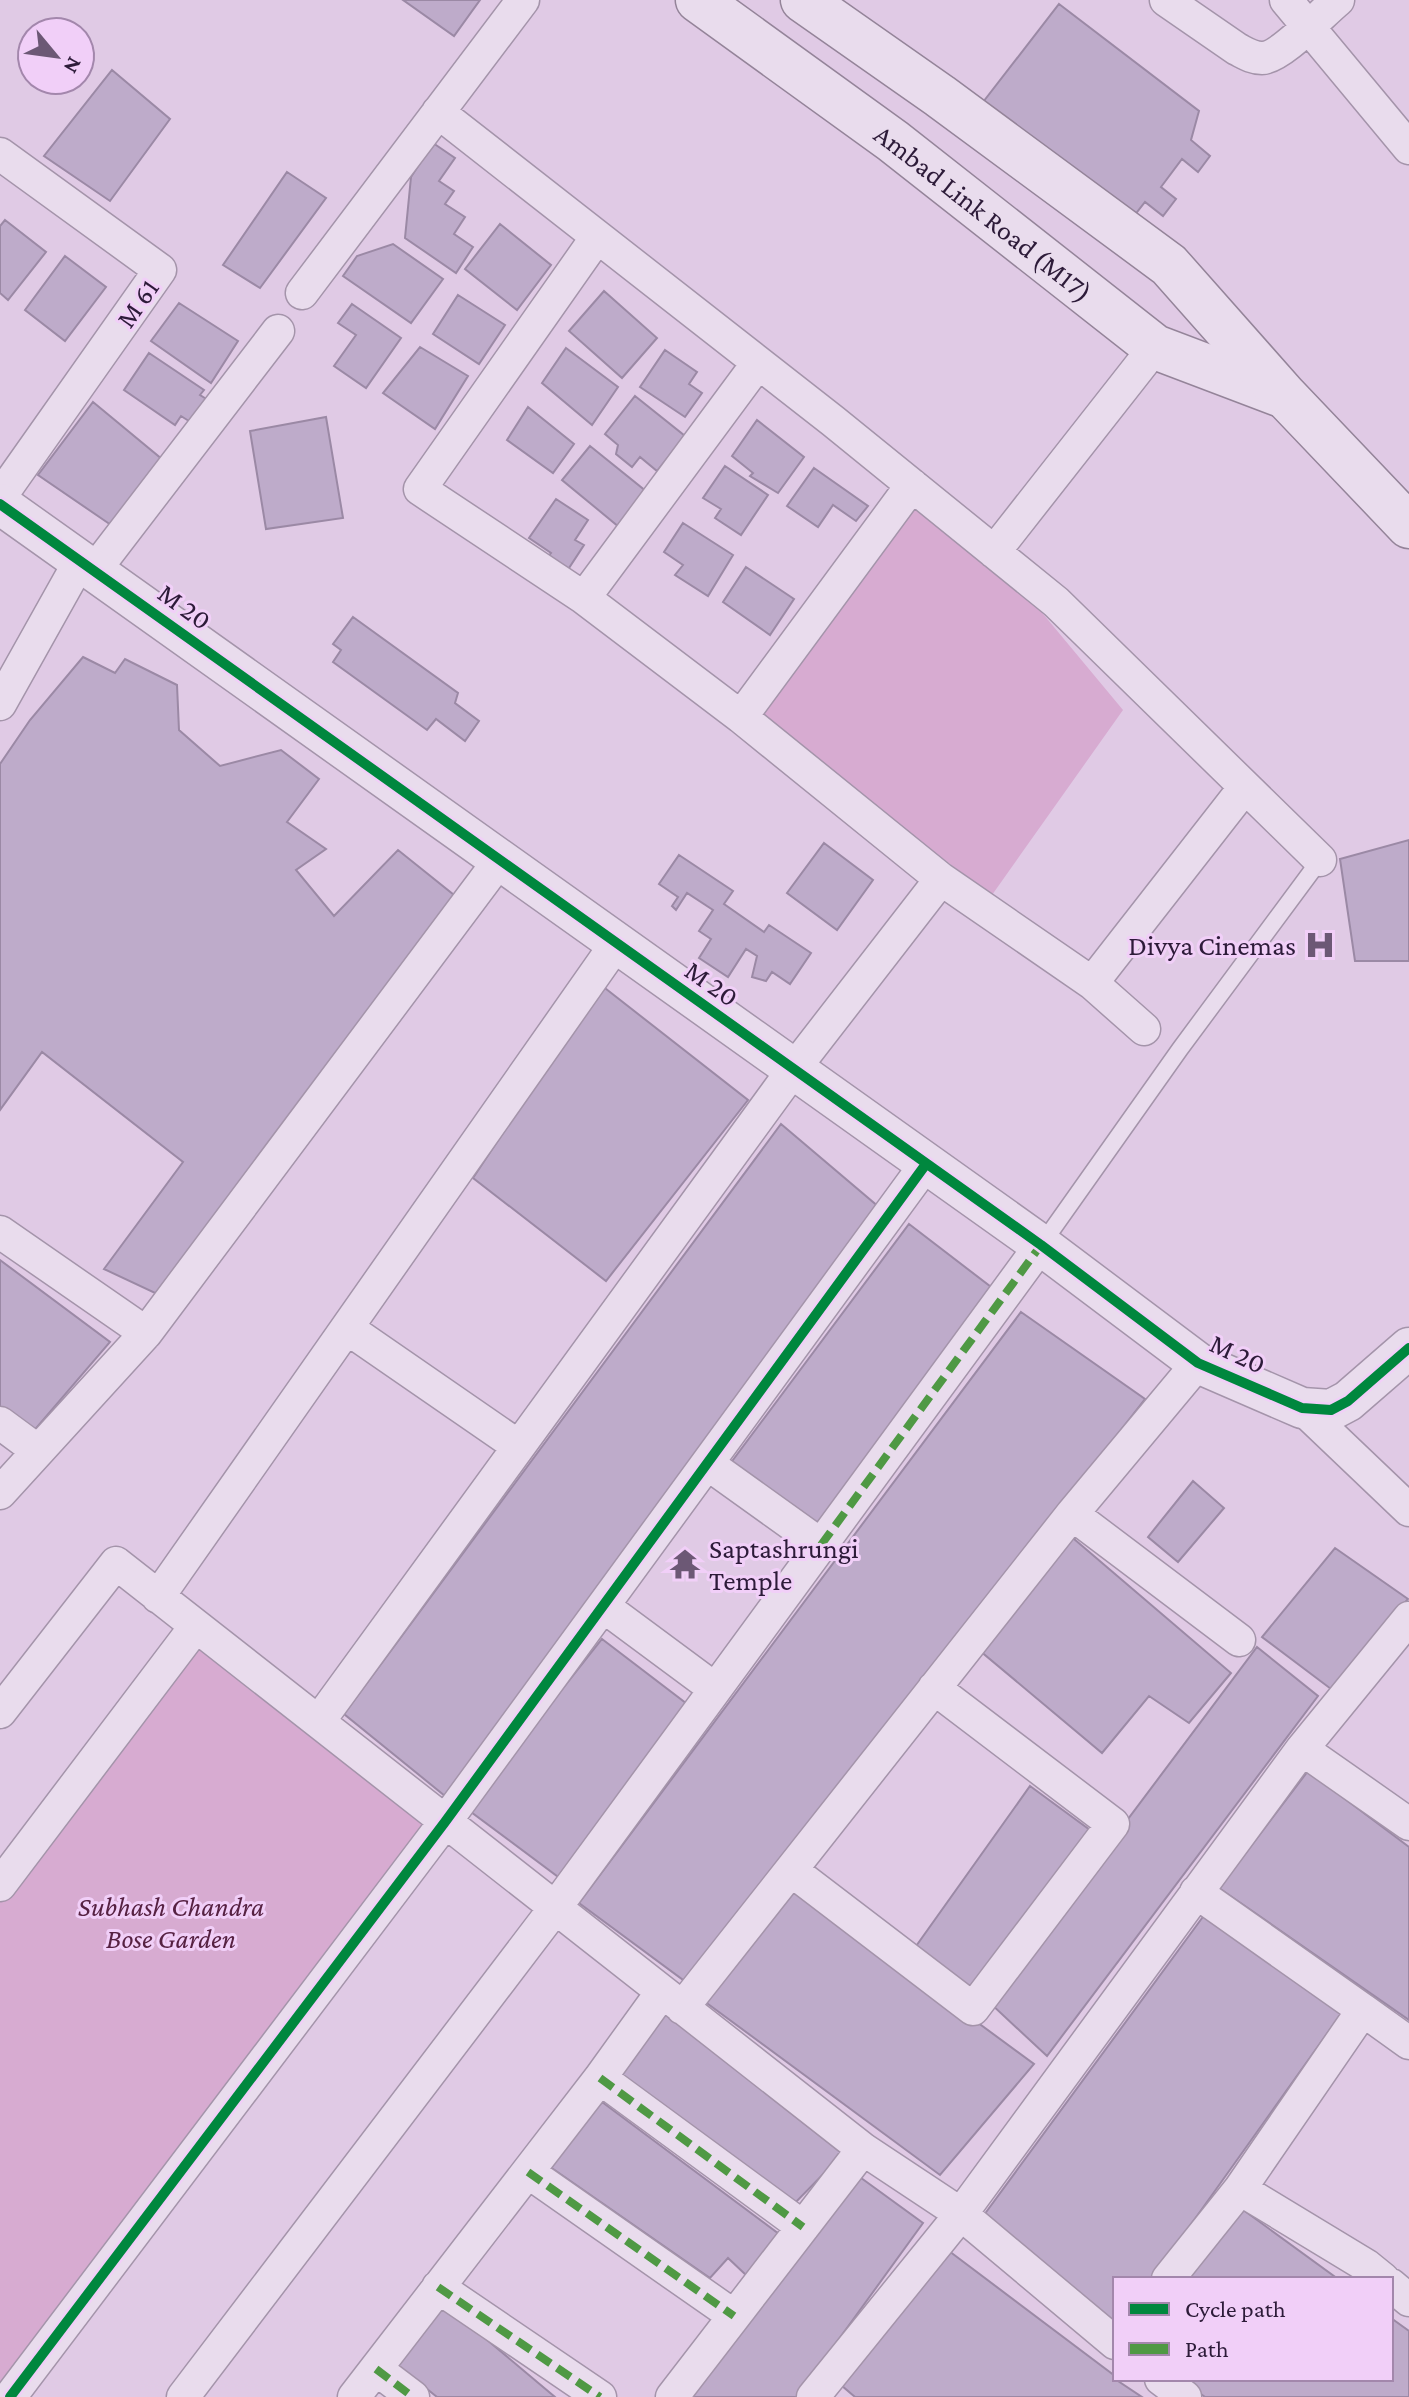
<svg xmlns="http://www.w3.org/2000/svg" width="1409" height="2397" viewBox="0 0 1409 2397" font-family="'Crimson Pro',serif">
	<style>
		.green { fill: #d7abd1 }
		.building { fill: #beabca; stroke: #9b89a5; stroke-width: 2 }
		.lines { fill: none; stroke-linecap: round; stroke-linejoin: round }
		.service-casing { stroke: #a494aa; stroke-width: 19 }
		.minor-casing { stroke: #a494aa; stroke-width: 35 }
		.tertiary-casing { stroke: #a494aa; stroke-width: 43 }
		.secondary-casing { stroke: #948499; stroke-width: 47 }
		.service { stroke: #e9dced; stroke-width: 16 }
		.minor { stroke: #e9dced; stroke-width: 32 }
		.tertiary { stroke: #e9dced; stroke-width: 40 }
		.secondary { stroke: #e9dced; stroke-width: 44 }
		.quiet { stroke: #4f9944; stroke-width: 8; stroke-dasharray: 16 8; stroke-linecap: butt }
		.cycleway-casing { stroke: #f1cff8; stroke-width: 15 }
		.cycleway { stroke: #00873e; stroke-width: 10 }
		.labels { text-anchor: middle; stroke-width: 6; stroke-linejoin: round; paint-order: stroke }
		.street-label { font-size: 28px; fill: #2d1b39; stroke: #f1cff8 }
		.poi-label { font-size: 28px; fill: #2d1b39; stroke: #f1cff8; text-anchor: end }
		.park-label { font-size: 28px; font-style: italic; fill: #562142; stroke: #f1cff8 }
	</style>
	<rect width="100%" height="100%" fill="#e0cae5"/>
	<path class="green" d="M914 507 1019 585 1123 710 992 895 754 719Z
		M196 1626 445 1822 0 2397V1885Z"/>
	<path class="building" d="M403 0H480L454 36Z
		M1059 4 1199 111 1191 140 1210 156 1198 172 1182 159 1161 187 1176 199 1163 216 1145 202 1130 221 980 106Z
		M112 70 170 119 110 201 44 156Z
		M433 143 455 158 439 181 454 191 445 204 465 217 454 234 473 247 456 273 405 238 411 177Z
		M287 172 326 198 260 288 223 265Z
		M5 220 46 252 8 300 0 293V226Z
		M500 224 551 265 517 310 465 269Z
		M393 244 443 279 411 323 343 276 357 256Z
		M65 256 106 287 65 341 25 310Z
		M604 291 657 338 622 378 569 331Z
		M458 295 505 325 479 364 433 334Z
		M179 303 238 341 211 383 151 341Z
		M352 304 401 338 366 388 334 366 356 335 338 323Z
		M420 347 468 376 435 429 383 393Z
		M566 348 618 387 592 425 542 383Z
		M665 350 697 372 689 384 702 393 685 417 640 387Z
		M149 353 204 390 200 395 208 400 192 423 181 416 175 425 124 390Z
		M635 396 685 436 657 471 640 457 632 467 616 454 618 445 605 434Z
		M93 402 163 460 111 525 38 475Z
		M528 407 574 444 553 473 507 440Z
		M326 417 343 518 266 529 250 431Z
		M757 420 804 457 778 493 750 476 753 473 732 456Z
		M590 446 647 492 619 527 562 480Z
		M725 466 768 495 741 535 715 518 721 509 703 498Z
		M814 468 868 506 856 521 833 505 818 527 787 506Z
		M556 499 588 520 575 540 584 545 567 571 547 558 551 553 529 538Z
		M683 523 733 555 708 596 675 575 683 565 664 552Z
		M746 567 794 599 770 635 723 602Z
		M353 617 458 693 455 703 479 721 465 741 436 719 427 730 333 662 341 650 333 644Z
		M83 657 115 673 125 659 177 685 179 730 220 766 281 750 319 779 287 822 326 849 296 870 334 916 398 850 454 895 170 1300 104 1269 183 1162 42 1052 0 1110V764L30 720Z
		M1409 840V961H1355L1340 859Z
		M824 843 873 880 837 930 787 893Z
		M679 855 733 891 724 904 764 932 769 925 811 953 790 984 772 972 766 981 752 977 757 956 746 949 728 977 699 958 711 939 699 931 713 910 687 893 676 910 672 906 678 897 659 884Z
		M601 985 748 1100 606 1281 473 1178Z
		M781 1124 880 1208 445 1796 344 1714Z
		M909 1224 995 1290 819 1532 727 1468Z
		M0 1260 110 1342 32 1433 0 1409Z
		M1021 1312 1145 1399 690 1985 579 1903Z
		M1193 1481 1224 1508 1178 1562 1148 1537Z
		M1067 1533 1231 1673 1189 1723 1149 1696 1102 1753 979 1650Z
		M1335 1548 1408 1599 1331 1689 1262 1637Z
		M602 1639 691 1707 565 1882 467 1809Z
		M1257 1647 1318 1696 1047 2056 990 2003Z
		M1308 1771 1409 1847V2020L1219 1888Z
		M1030 1786 1094 1833 974 1994 914 1949Z
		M792 1886 1034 2064 940 2175 704 2001Z
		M1205 1914 1344 2010 1152 2279H1115V2327L984 2215Z
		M662 2011 843 2154 793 2205 617 2072Z
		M602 2102 779 2234 747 2276 728 2258 710 2278 546 2164Z
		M857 2175 923 2223 797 2397H691Z
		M1242 2209 1338 2279H1183Z
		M949 2251 1115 2376V2379L1142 2397H855L841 2385Z
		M442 2302 555 2397H437L396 2364Z
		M1391 2318 1409 2331V2397H1205L1181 2379H1391Z"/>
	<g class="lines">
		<g class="service-casing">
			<path id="service" d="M1042 1244 1180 1049 1320 860"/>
		</g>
		<g class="minor-casing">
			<path id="minor" d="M1166 0 1237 49C1245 53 1252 58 1262 58 1280 58 1322 13 1338 0
				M1286 0 1409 148
				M438 112 833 421 1056 602 1320 860
				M0 154 160 270 0 497
				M597 237 420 489 584 598 741 717 941 879 1092 983 1144 1029
				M302 293 523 0
				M994 552 1155 347
				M94 571 278 331
				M584 598 758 363
				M0 704 80 561
				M741 717 912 485
				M1092 983 1245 787
				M0 1232 146 1333
				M347 1328 518 1446
				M1302 1408 1409 1510
				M0 1423 38 1451
				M708 1464 821 1545
				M0 1493 146 1333 499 861
				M1072 1514 1239 1640
				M158 1597 616 944
				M603 1606 715 1689
				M0 1712 116 1563 863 2149 961 2214 1115 2343
				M319 1721 793 1070 941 879
				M1302 1749 1409 1824
				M791 1870 973 2009 1113 1824 934 1688
				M0 1885 196 1626
				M1196 1892 1363 2010
				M682 2008 1072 1514 1198 1363
				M600 2078 803 2227
				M528 2172 734 2316
				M1168 2279 1240 2189
				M1383 2279 1367 2266 1240 2189 1363 2010 1409 2043
				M1391 2285 1409 2300
				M438 2287 600 2397
				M376 2369 413 2397
				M1161 2379 1185 2397
				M10 2397 445 1822 926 1164
				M183 2397 555 1908 1041 1245
				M354 2397 600 2078 662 1992
				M672 2397 863 2149
				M813 2397 961 2214 1302 1749 1409 1618"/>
		</g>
		<g class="tertiary-casing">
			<path id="tertiary" d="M0 504 1041 1245 1198 1363 1302 1408 1331 1410 1348 1401 1409 1348"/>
		</g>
		<g class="secondary-casing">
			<g id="secondary">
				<path id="s1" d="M698 0 893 141 1155 347 1279 394"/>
				<path d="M803 0 940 96 1169 265 1285 396 1409 526"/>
			</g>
		</g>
		<use href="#service" class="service"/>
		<use href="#minor" class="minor"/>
		<use href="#tertiary" class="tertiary"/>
		<use href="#secondary" class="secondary"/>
		<path class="quiet" d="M821 1545 1041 1245
			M600 2078 803 2227
			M528 2172 734 2316
			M438 2287 600 2397
			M376 2369 413 2397"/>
		<g class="cycleway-casing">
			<path id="cycleway" d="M0 504 1041 1245 1198 1363 1302 1408 1331 1410 1348 1401 1409 1348
				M10 2397 445 1822 926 1164"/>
		</g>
		<use href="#cycleway" class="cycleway"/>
	</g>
	<defs>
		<g id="hospital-bare" transform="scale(2.4)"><path d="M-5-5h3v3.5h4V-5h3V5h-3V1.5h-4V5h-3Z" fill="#6c5875" stroke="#f1cff8" stroke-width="2.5" paint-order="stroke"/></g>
		<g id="temple-bare" transform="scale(2.4)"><path d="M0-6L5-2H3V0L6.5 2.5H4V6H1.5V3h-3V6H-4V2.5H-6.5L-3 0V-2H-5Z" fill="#6c5875" stroke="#f1cff8" stroke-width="2.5" paint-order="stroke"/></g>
	</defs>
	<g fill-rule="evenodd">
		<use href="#hospital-bare" x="1320" y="945"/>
		<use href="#temple-bare" x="685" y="1564"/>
	</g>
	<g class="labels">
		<g class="street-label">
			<text dy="10" stroke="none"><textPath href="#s1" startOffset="356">Ambad Link Road (M17)</textPath></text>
			<text transform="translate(137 303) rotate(-55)" y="10">M 61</text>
			<text transform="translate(185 606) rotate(36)" y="10">M 20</text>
			<text transform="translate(712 983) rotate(35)" y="10">M 20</text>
			<text transform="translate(1238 1353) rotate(25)" y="10">M 20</text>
		</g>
		<g class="poi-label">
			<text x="1296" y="955">Divya Cinemas</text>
			<text x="709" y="1558" text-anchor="start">Saptashrungi<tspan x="709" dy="32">Temple</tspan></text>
		</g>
		<g class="park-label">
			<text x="171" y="1916">Subhash Chandra<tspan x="171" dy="32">Bose Garden</tspan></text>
		</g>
	</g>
	<rect x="1113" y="2277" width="280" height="104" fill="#f1cff8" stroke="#a387ac" stroke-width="2"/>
	<rect x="1129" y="2303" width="40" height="12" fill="#00873e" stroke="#a387ac" stroke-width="2"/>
	<text x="1185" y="2317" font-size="24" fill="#2d1b39">Cycle path</text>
	<rect x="1129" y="2343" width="40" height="12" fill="#4f9944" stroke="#a387ac" stroke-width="2"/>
	<text x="1185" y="2357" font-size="24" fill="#2d1b39">Path</text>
	<g transform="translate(56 56) rotate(119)"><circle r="38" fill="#f1cff8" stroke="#a387ac" stroke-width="2"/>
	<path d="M0-6L14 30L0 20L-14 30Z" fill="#6c5875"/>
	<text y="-12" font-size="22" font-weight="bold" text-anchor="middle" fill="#2d1b39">N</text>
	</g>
</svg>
